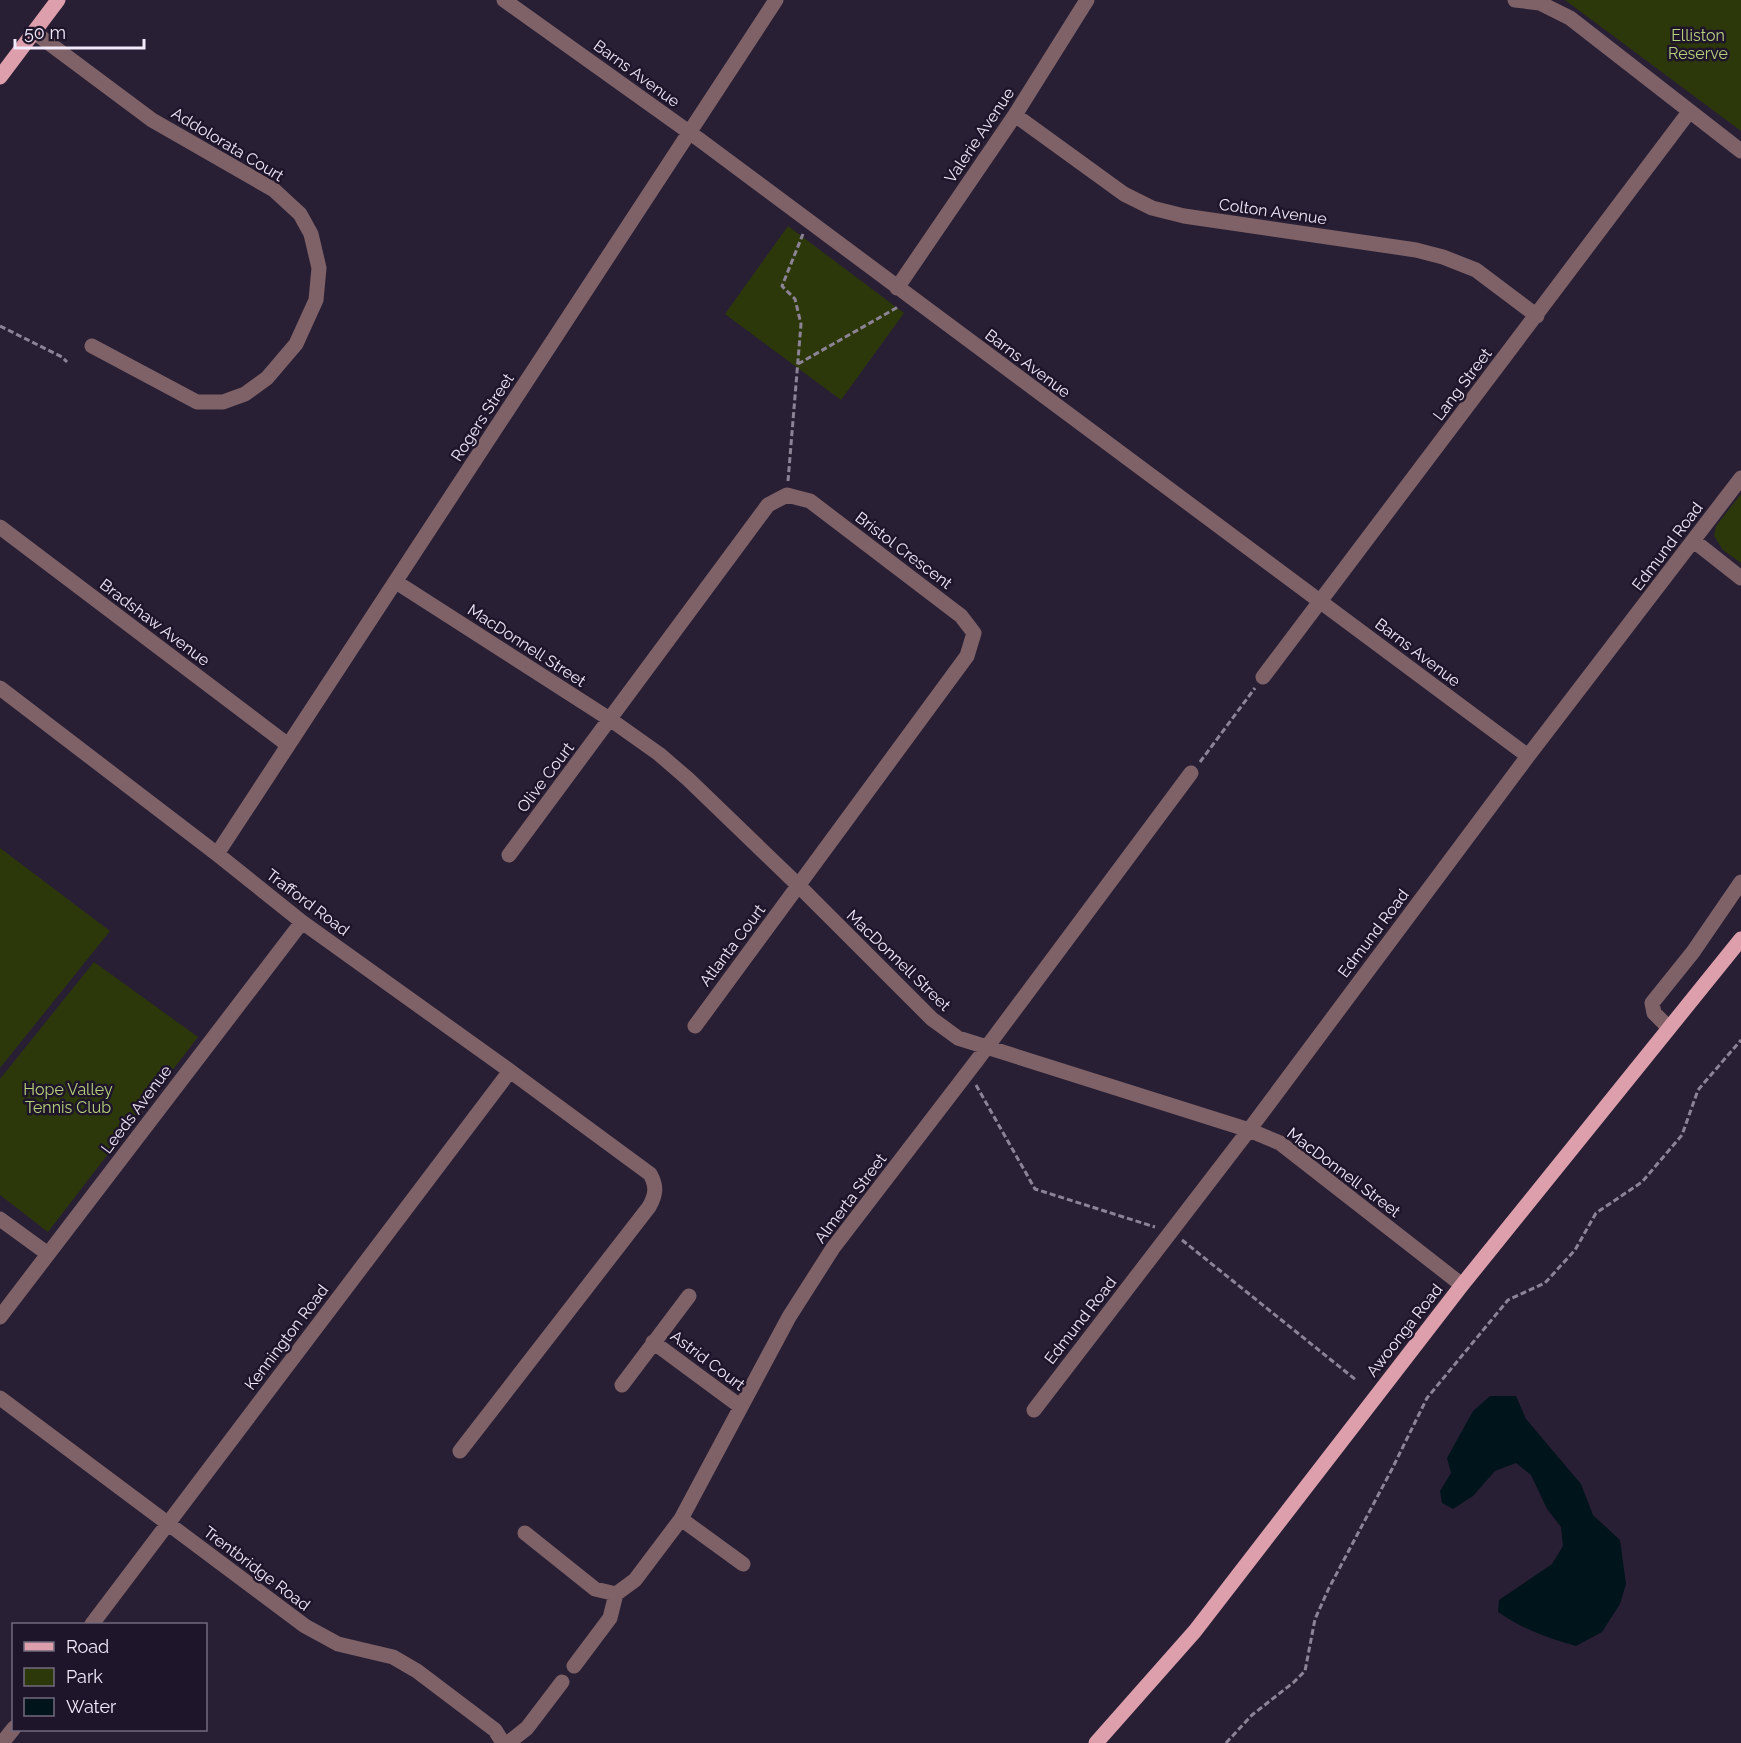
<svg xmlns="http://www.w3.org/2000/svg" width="1741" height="1743" viewBox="0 0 1741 1743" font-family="Raleway,sans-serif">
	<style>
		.green { fill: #2c3809 }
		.water { fill: #00141c }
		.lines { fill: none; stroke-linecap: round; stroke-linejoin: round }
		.path { stroke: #8c8396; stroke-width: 3; stroke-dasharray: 6 3; stroke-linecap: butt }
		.minor { stroke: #7f6267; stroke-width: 15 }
		.major { stroke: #dc9fab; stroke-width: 15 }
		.labels { text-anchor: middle; stroke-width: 5; stroke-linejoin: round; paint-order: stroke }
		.park-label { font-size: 16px; fill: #b7d17b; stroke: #1f152b }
		.street-label { font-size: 16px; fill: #f1eafa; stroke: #1f152b }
	</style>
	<rect width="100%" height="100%" fill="#291f35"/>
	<path class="green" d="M1565 0H1741V131Z
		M788 226 904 313 841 400 725 314Z
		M1741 494V563L1723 550 1714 536 1716 526Z
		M0 848 110 931 0 1068Z
		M94 962 198 1037 48 1232 0 1195V1079Z"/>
	<path class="water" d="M1490 1396H1516L1526 1419 1581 1484 1593 1515 1620 1540 1626 1584 1620 1604 1602 1632 1576 1646C1548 1638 1522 1629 1498 1612L1499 1600 1552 1564 1563 1546 1561 1527 1547 1509 1531 1475 1516 1463 1495 1471 1473 1496 1453 1509 1442 1503 1440 1491 1451 1473 1447 1458 1473 1411Z"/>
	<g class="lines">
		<path class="path" d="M0 326 62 357 67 362
			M798 364 898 307
			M788 481 801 324 795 299 782 286 803 234
			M1200 762 1255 688
			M976 1085 1035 1189 1155 1227
			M1182 1240 1356 1380
			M1226 1743 1252 1715 1294 1682 1305 1671 1315 1619 1329 1588 1392 1469 1427 1398 1508 1300 1545 1283 1575 1250 1596 1213 1642 1182 1682 1135 1698 1090 1741 1040"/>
		<path class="minor" d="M504 0 700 140 1528 756
			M1515 0 1540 3 1570 18 1741 151
			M34 32 152 120 274 190 300 214 311 234 319 268 316 300 296 344 267 378 245 394 223 402H197L92 346
			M1015 115 1124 194 1152 208 1184 216 1416 250 1443 257 1476 270 1537 316
			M897 288 1015 115 1087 0
			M0 527 288 745
			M1694 541 1741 578
			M396 582 611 720 659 754 688 779 799 886 932 1019 958 1038 1249 1130 1280 1143 1462 1285
			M1263 677 1689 112
			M0 688 217 854 302 922 510 1071 650 1174C657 1186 656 1195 649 1207L460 1451
			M217 854 776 0
			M509 855 768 505 787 495 810 501 961 616 974 633 967 656 695 1026
			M1669 1028 1654 1013 1652 1003 1693 952 1741 882
			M0 1219 48 1254
			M0 1317 302 922
			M653 1342 741 1407
			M622 1385 689 1296
			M0 1398 305 1626 338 1644 393 1657 417 1671 495 1730 503 1743
			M1034 1410 1249 1130 1528 756 1741 478
			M681 1519 743 1564
			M525 1533 595 1589 616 1594
			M92 1624 510 1071
			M574 1666 610 1618 616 1594 635 1580 681 1519 789 1317 833 1248 978 1059 1191 773
			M2 1743 14 1728
			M508 1743 527 1728 562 1682"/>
		<path class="major" d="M0 77 58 0
			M1096 1743 1195 1631 1462 1285 1741 939"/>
	</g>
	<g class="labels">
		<g class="park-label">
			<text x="1698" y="41">Elliston<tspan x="1698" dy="18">Reserve</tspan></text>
			<text x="68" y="1095">Hope Valley<tspan x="68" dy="18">Tennis Club</tspan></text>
		</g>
		<g class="street-label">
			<text transform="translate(637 73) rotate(36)" y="6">Barns Avenue</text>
			<text transform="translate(979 135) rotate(-56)" y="6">Valerie Avenue</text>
			<text transform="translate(228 144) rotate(31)" y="6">Addolorata Court</text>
			<text transform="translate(1273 211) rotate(8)" y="6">Colton Avenue</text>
			<text transform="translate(1028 363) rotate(37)" y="6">Barns Avenue</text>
			<text transform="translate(1462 384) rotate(-53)" y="6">Lang Street</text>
			<text transform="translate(482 417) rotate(-57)" y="6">Rogers Street</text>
			<text transform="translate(1667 546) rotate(-53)" y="6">Edmund Road</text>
			<text transform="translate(904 550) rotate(37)" y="6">Bristol Crescent</text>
			<text transform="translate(155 622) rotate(37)" y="6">Bradshaw Avenue</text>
			<text transform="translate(527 645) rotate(33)" y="6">MacDonnell Street</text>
			<text transform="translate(1418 652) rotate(37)" y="6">Barns Avenue</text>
			<text transform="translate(545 777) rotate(-53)" y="6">Olive Court</text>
			<text transform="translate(308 902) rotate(37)" y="6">Trafford Road</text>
			<text transform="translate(1373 933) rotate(-53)" y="6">Edmund Road</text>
			<text transform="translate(732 945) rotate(-53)" y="6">Atlanta Court</text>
			<text transform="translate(899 960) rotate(44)" y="6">MacDonnell Street</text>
			<text transform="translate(136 1109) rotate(-53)" y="6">Leeds Avenue</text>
			<text transform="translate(1344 1172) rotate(37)" y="6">MacDonnell Street</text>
			<text transform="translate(850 1198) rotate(-53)" y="6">Almerta Street</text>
			<text transform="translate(1080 1320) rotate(-52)" y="6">Edmund Road</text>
			<text transform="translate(1404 1330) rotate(-52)" y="6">Awoonga Road</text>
			<text transform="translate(286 1337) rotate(-53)" y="6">Kennington Road</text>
			<text transform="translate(708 1360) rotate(37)" y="6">Astrid Court</text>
			<text transform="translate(257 1568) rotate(37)" y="6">Trentbridge Road</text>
		</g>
	</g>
	<rect x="12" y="1623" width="195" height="108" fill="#1f152b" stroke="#736a7e" stroke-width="1.5"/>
	<rect x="24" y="1642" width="30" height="9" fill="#dc9fab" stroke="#736a7e" stroke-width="1.5"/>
	<text x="66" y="1653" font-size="18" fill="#f1eafa">Road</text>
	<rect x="24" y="1668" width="30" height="18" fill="#2c3809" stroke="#736a7e" stroke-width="1.5"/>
	<text x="66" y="1683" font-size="18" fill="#f1eafa">Park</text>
	<rect x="24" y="1698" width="30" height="18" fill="#00141c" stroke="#736a7e" stroke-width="1.5"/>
	<text x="66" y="1713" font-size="18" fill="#f1eafa">Water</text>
	<path d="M15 39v9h129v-9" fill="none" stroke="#f1eafa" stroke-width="3"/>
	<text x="24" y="39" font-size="18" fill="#f1eafa" stroke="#1f152b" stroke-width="4.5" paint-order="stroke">50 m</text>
</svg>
